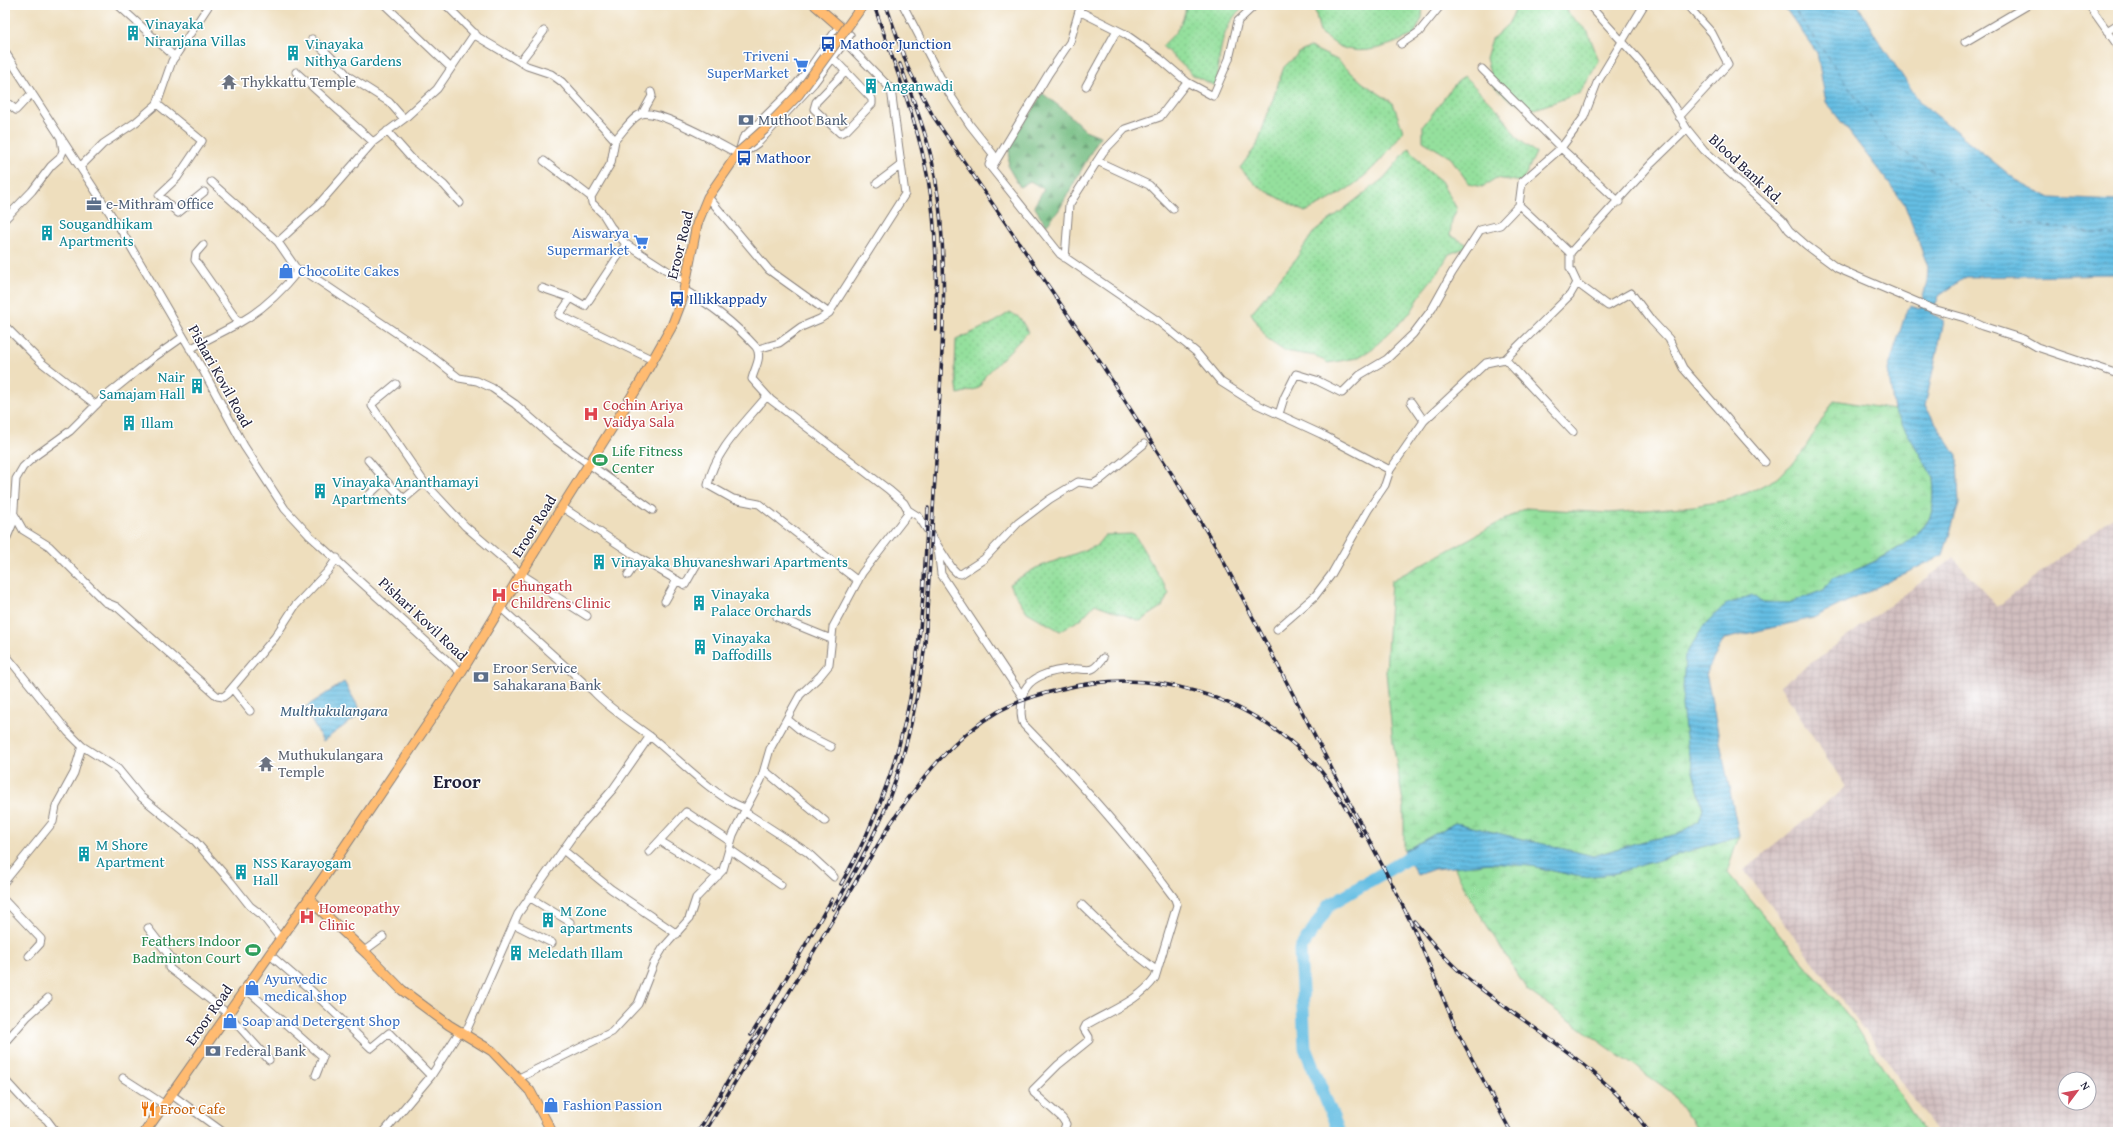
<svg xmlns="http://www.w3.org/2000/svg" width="2123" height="1137" viewBox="0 0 2123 1137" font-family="'Gentium Book Plus',serif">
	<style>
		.industrial { fill: url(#industrial-grid); fill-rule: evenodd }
		.grass { fill: url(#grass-dots); stroke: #5b816c }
		.forest { fill: url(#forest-firs); stroke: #4c7060 }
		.wetland { fill: url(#wetland-marsh); stroke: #5b816c }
		.water { fill: url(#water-rules); stroke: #44708f }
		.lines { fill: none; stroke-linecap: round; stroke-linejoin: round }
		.river { stroke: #65bee3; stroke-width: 13 }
		.ferry { stroke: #3d607e; stroke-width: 1; stroke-dasharray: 5 4; stroke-linecap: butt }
		.minor-casing { stroke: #88807c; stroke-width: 9 }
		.major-casing { stroke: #88807c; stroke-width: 11 }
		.minor { stroke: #fff; stroke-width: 7 }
		.major { stroke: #ffbb71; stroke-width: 9 }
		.rail-casing { stroke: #22223b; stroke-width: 3.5 }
		.rail { stroke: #fff; stroke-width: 2; stroke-dasharray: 6; stroke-linecap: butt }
		.major-bridge-casing { stroke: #88807c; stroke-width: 11; stroke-linecap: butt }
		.major-bridge { stroke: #ffbb71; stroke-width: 9 }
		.labels { text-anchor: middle; stroke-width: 3; stroke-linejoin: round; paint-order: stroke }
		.culture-label { font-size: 15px; fill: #0d838f; stroke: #fff; text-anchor: start }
		.transit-label { font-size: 15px; fill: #164399; stroke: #fff; text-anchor: start }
		.shop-label { font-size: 15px; fill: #366cbe; stroke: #fff; text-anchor: start }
		.worship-label { font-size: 15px; fill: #5b616d; stroke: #fff; text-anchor: start }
		.service-label { font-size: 15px; fill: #4e5e75; stroke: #fff; text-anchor: start }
		.street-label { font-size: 15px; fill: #22223b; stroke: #fff }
		.health-label { font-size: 15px; fill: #be3a42; stroke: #fff; text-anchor: start }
		.leisure-label { font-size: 15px; fill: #27864d; stroke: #fff; text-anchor: start }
		.food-label { font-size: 15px; fill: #c56008; stroke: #fff; text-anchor: start }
		.water-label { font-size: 16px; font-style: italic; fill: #3d607e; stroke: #fff }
		.district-label { font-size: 19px; font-weight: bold; fill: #22223b; stroke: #fff }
	</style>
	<defs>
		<pattern id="industrial-grid" width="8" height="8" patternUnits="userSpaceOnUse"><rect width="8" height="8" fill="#d2bfc0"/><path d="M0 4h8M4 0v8" fill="none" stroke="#b4a4a6"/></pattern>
		<pattern id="grass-dots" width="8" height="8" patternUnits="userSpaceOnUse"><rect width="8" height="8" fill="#94e09d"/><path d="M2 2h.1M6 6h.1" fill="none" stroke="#7fc088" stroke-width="1.8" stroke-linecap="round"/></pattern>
		<pattern id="forest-firs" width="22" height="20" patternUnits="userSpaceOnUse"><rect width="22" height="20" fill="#77be84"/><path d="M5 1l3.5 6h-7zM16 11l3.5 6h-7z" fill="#619a6d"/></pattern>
		<pattern id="wetland-marsh" width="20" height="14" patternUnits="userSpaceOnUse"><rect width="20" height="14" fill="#94e09d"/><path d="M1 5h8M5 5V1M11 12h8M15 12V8" fill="none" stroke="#7fc088"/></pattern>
		<pattern id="water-rules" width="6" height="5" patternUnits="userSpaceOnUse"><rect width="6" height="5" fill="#65bee3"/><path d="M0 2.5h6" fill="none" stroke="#539ab9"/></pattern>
	</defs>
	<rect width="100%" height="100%" fill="#fff"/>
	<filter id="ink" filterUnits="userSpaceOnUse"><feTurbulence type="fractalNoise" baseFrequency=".025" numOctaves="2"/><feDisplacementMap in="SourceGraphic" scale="8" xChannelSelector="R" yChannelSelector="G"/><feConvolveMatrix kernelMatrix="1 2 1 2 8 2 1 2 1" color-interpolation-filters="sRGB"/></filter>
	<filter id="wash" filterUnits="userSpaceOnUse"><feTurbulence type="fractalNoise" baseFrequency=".012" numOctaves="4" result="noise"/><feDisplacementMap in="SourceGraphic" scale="16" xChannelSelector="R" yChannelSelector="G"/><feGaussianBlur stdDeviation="0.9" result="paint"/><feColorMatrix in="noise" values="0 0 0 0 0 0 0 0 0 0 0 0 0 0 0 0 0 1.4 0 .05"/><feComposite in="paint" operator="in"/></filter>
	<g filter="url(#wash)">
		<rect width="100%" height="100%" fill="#eedebd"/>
		<path class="industrial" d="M2118 513V1132H1936L1880 1050 1744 870 1846 787 1780 686 1954 558 1997 607ZM2065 1079H2089V1103H2065Z"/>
		<path class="grass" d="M1186 5H1245C1220 26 1219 56 1217 87L1193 75 1162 46C1176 33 1184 24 1186 5Z
			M1316 5H1423L1422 18 1414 35C1392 44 1365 57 1341 47 1334 44 1327 37 1320 33L1315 10Z
			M1518 5H1564L1570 15 1588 32 1599 61 1580 93 1535 109 1510 100 1493 85 1486 58 1492 39 1508 24Z
			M1310 47 1337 60 1363 83 1393 103 1403 131C1374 173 1351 191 1305 212L1257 186 1240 168 1257 145 1284 67 1299 53Z
			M1464 76 1501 113 1517 138 1536 153 1522 182 1496 178 1482 187 1469 184 1451 158 1423 141V126L1454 85Z
			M1409 148 1427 170 1441 181 1457 209 1452 220 1450 235 1470 246 1449 254 1438 272 1424 289 1411 312 1372 349 1357 358 1328 363 1316 356 1284 351 1268 340 1251 313 1295 260 1313 233 1384 178Z
			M1010 312 1020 318 1028 332 985 376 979 388 958 394 955 368 956 340 995 322Z
			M1134 534 1169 593 1162 607 1140 621 1095 604 1081 619 1060 631 1027 612 1009 584 1036 568 1096 546 1105 535Z"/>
		<path class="forest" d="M1042 93 1064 110 1085 130 1100 136 1059 210 1046 225 1034 206 1044 189 1030 181 1020 187 1008 167 1011 140 1032 112Z"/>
		<path class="wetland" d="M1834 400 1894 410 1933 477C1934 488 1935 503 1931 514 1923 541 1858 572 1832 578L1824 590 1789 603 1761 602 1705 624 1688 751 1703 809 1699 821 1678 835 1640 842 1593 856 1455 823 1404 851V808L1393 743 1386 672 1391 581 1526 508 1609 513 1694 506 1727 500 1754 490 1779 477 1802 453Z
			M1739 836 1727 872 1852 1020 1924 1132H1698L1671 1092 1527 990 1470 898 1454 866 1491 863 1531 866 1581 877 1612 874Z"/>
		<path class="water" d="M1783 5H1858L1876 37 1920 102 2016 180 2051 198 2118 201V274L1966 277 1939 296 1932 313 1944 321 1925 406 1957 456 1959 504 1943 555 1813 618 1724 639 1706 673 1739 836 1612 874 1581 877 1531 866 1491 863 1434 869 1417 875 1404 851 1455 823 1593 856 1640 842 1678 834 1699 821 1703 809 1688 751 1682 706 1685 656 1705 624 1725 605 1752 595 1761 602 1789 603 1824 590 1832 578C1858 572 1923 542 1931 514 1935 503 1934 488 1933 477L1894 410 1888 370 1906 312 1911 305 1920 308 1927 282 1928 267 1904 203 1826 102 1817 53Z
			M344 682 362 713 323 741 304 708Z"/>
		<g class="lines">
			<path class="river" d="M1339 1132 1305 1048 1300 950 1329 905 1422 850"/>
			<path class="ferry" d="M1791 5 1888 142 2015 222 2118 236"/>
		</g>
	</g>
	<g filter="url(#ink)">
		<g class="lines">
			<g class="minor-casing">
				<path id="minor" d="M118 5 175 57
					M385 5 451 68
					M446 5 478 37 527 66 551 74 562 82 615 140C622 133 632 117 641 114 658 109 720 144 738 154
					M903 5 947 90 970 125 993 154 989 165 1060 254 1158 321 1196 352 1221 382 1254 403 1321 434 1390 470 1424 421 1486 363 1505 359 1570 295 1577 283 1608 306 1631 293 1652 321 1669 339 1683 368 1765 462
					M1081 5 1079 11 1125 34 1159 58 1187 82
					M1589 5 1639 60 1671 102 1687 129 1704 150 1782 220 1789 230 1806 245 1837 268 1933 309 1965 318 1982 326 2023 339 2037 347 2118 374
					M2089 5 2118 46
					M839 26 850 35 814 83 758 143 748 150 739 152 743 138 789 93 809 69Z
					M2107 31 2118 24
					M312 39 335 61 348 76 389 102 404 119
					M1965 42 2028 5
					M1401 44 1419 32 1441 5
					M5 52 121 230 204 372 244 446 285 509 310 536 461 673
					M833 58 872 99V104L846 131 840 133 814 109 816 102 846 71
					M520 62 544 31
					M1482 69 1561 148 1619 202
					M296 72 373 142
					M1086 86 1117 30
					M5 101 16 110 32 93
					M157 104 202 141 177 178 159 195 178 213 204 192
					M642 114 652 96 651 92
					M1679 117 1728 64 1712 33 1687 5
					M387 131 412 159 444 185 460 203
					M615 140 611 163 591 197 592 203 603 214 611 227 626 244 685 282
					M544 161 591 197
					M1097 161 1149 185 1173 209
					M993 166 1049 73 1070 42 1079 11
					M80 167 103 144 136 122 157 104 172 61 209 5
					M211 182 278 242
					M877 183 901 165
					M708 197 769 270 829 313 905 194 891 89 845 42
					M1519 205 1570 253
					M5 219 32 191 51 166 60 158 63 151 61 139
					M626 244 585 306 571 298 559 315 653 360
					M203 245 196 253 195 260 239 323
					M1065 258 1069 205 1103 152 1125 129 1160 117 1187 82 1213 96 1229 59 1238 21 1255 5
					M298 271 278 242 319 204 373 142 404 119 437 89 475 33
					M1577 283 1570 268V253L1651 164 1687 129
					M542 288 571 298
					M5 326 42 363 96 405
					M190 349C206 340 223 332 239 323 262 310 282 291 298 271L303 270 435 359 459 378 477 381 492 388 515 404 557 441 653 510
					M758 349 779 343 801 327 820 319 829 313
					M1505 359 1573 432
					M396 384 373 403 372 406 424 482
					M767 396C745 423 715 450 708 485L733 499 759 504 858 581
					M1411 402 1424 421
					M1279 414 1284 398 1296 374 1316 380 1342 393 1360 375 1387 359 1413 334 1432 309 1452 273 1480 230 1500 225 1519 205 1522 182 1561 148 1584 117 1597 83 1644 5
					M368 460 385 480
					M370 494 385 480 404 499 424 482 465 526 521 574 587 616
					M562 507 639 558 685 585 698 562
					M908 510 919 517 952 568 957 573 961 574 984 559 1018 523 1050 499 1078 482 1093 484 1100 480 1144 444
					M14 514 23 530 49 546 105 602 117 607 217 696 223 697 227 694 275 637 295 606 328 571 337 558
					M5 542 13 523 16 479 23 467 35 456 70 431 101 400 153 358 183 337
					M938 548 941 574 1022 696
					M628 575 639 558
					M665 601 677 580
					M501 608 594 692C611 710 631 722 651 737 674 755 720 802 746 808L761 780 770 749 800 695 820 676 829 665 833 627 862 573 907 515 908 510 904 503 889 490 771 400 752 379C754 369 763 357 756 347 733 322 713 306 684 290
					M777 617 831 639
					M1277 629 1315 596 1331 575 1368 510 1385 485 1390 470
					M5 654 68 732 82 746 118 769 141 797 195 841 231 882 250 906 262 915 280 938
					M232 688 250 711
					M787 719 805 734 831 747
					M764 770 825 821
					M745 812 807 852 834 877
					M660 841 718 876
					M729 849 781 885
					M563 850 611 889 677 934
					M649 852 686 812 731 842
					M5 881 53 822 56 806 74 773 82 746
					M529 897 570 922
					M5 901 41 939 40 944 29 956
					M1082 905 1118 940 1157 971
					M514 924 552 943
					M148 928 172 959 169 965V968L227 1013 269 1060
					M364 951 383 937
					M269 954 313 992 371 1048 389 1033 431 1076 460 1031
					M245 988 323 1057 316 1075
					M465 1034 518 914 577 830 613 789 650 736
					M5 1042 27 1017 48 998
					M123 1078 165 1105
					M517 1079 612 1032 638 1004 654 963 663 948 689 919 696 898 723 870 733 835 746 808
					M5 1080 28 1105 47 1120 56 1132
					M172 1095 223 1132
					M384 1132 431 1076
					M1063 1132 1066 1124 1062 1118 1034 1093 1033 1090 1058 1065 1089 1040V1037L1084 1029 1086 1025C1109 1011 1139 1001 1155 978L1177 905 1175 899C1129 837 1078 780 1024 725 1020 718 1021 710 1022 701 1023 676 1053 670 1074 669 1079 668 1087 671 1092 669 1097 667 1100 662 1103 658"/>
			</g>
			<g class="major-casing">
				<path id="major" d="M815 5 839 26
					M309 899 367 954 402 990 449 1025 492 1051 530 1091 552 1132
					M145 1132 324 877 446 697 562 507 637 388 672 326 682 300 697 224 708 197 739 152"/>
			</g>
			<use href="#minor" class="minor"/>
			<use href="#major" class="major"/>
			<g class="rail-casing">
				<path id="rail" d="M874 5C893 62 917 119 928 179 937 229 937 279 936 330
					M886 5 908 68 933 116 1102 365 1175 479 1216 547 1392 884 1413 927 1457 1031 1511 1132
					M841 884C878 821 903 747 914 675 923 620 925 563 928 508
					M833 909C853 875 873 840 887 804 907 752 918 699 925 644 930 566 934 489 939 411 943 336 948 258 936 182 930 141 914 102 900 64
					M1414 921C1432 943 1449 964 1471 981 1532 1030 1603 1067 1649 1132
					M751 1035 774 999 832 899
					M698 1132 744 1054 761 1029
					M705 1132 891 823C921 779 952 738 999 711 1019 700 1040 694 1062 689 1155 666 1247 695 1314 763 1334 785 1348 811 1362 836"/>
			</g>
			<use href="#rail" class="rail"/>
			<g class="major-bridge-casing">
				<path id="major-bridge" d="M739 152 765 129 798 95 863 5"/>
			</g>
			<use href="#major-bridge" class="major-bridge"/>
		</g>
	</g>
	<defs>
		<g id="building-bare" transform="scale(1.2)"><path d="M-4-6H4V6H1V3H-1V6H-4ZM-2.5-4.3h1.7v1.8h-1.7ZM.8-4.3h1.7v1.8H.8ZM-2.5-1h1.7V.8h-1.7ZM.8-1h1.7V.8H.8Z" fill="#0f9aa8" stroke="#fff" stroke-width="2.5" paint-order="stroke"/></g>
		<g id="bus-bare" transform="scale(1.2)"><path d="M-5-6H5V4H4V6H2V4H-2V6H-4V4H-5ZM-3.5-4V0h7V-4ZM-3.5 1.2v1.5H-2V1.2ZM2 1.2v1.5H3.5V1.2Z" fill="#1a4fb4" stroke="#fff" stroke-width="2.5" paint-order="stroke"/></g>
		<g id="supermarket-bare" transform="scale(1.2)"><path d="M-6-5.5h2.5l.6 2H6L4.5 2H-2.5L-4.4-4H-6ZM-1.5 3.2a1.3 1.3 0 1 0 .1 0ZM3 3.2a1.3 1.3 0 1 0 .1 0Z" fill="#3f7fe0" stroke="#fff" stroke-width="2.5" paint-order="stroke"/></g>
		<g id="temple-bare" transform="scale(1.2)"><path d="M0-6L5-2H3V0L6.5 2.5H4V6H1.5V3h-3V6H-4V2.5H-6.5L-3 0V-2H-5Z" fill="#6b7280" stroke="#fff" stroke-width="2.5" paint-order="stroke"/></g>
		<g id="bank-bare" transform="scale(1.2)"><path d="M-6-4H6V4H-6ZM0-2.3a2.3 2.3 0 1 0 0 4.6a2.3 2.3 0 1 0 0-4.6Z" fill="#5c6f8a" stroke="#fff" stroke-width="2.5" paint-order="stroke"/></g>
		<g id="office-bare" transform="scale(1.2)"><path d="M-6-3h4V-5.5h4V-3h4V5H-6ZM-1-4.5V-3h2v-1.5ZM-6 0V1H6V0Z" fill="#5c6f8a" stroke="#fff" stroke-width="2.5" paint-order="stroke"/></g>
		<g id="shop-bare" transform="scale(1.2)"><path d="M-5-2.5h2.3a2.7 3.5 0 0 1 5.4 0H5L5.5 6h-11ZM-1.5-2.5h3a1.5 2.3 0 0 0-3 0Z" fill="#3f7fe0" stroke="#fff" stroke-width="2.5" paint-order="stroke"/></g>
		<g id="hospital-bare" transform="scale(1.2)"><path d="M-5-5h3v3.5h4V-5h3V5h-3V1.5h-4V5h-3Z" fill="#e0444e" stroke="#fff" stroke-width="2.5" paint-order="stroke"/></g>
		<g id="stadium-bare" transform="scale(1.2)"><path d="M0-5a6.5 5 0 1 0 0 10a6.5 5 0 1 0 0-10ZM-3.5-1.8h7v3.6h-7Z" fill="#2e9e5b" stroke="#fff" stroke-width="2.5" paint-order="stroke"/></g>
		<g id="restaurant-bare" transform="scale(1.2)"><path d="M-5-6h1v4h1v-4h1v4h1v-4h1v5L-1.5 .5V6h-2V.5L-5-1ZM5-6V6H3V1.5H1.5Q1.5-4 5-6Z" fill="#e8710a" stroke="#fff" stroke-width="2.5" paint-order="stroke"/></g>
	</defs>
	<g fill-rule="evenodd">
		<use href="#building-bare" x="133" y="33"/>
		<use href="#bus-bare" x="828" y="44"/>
		<use href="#building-bare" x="293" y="53"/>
		<use href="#supermarket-bare" x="801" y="65"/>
		<use href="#temple-bare" x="229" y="82"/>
		<use href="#building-bare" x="871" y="86"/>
		<use href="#bank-bare" x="746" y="120"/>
		<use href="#bus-bare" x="744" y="158"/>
		<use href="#office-bare" x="94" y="204"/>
		<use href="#building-bare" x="47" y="233"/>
		<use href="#supermarket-bare" x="641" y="242"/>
		<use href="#shop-bare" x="286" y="271"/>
		<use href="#bus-bare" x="677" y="299"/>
		<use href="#building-bare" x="197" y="386"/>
		<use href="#hospital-bare" x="591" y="414"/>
		<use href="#building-bare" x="129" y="423"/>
		<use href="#stadium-bare" x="600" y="460"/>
		<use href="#building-bare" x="320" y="491"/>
		<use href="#building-bare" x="599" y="562"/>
		<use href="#hospital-bare" x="499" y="595"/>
		<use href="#building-bare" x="699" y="603"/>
		<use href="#building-bare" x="700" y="647"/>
		<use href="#bank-bare" x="481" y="677"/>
		<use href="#temple-bare" x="266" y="764"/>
		<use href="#building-bare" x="84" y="854"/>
		<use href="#building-bare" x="241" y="872"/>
		<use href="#hospital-bare" x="307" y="917"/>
		<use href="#building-bare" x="548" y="920"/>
		<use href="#stadium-bare" x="253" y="950"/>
		<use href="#building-bare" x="516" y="953"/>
		<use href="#shop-bare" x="252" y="988"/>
		<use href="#shop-bare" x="230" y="1021"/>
		<use href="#bank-bare" x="213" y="1051"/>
		<use href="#shop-bare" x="551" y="1105"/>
		<use href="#restaurant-bare" x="148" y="1109"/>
	</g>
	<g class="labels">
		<g class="culture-label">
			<text x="145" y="29">Vinayaka<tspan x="145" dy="17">Niranjana Villas</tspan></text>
			<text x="305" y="49">Vinayaka<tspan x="305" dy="17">Nithya Gardens</tspan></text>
			<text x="883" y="91">Anganwadi</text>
			<text x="59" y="229">Sougandhikam<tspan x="59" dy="17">Apartments</tspan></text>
			<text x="185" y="382" text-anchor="end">Nair<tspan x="185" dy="17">Samajam Hall</tspan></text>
			<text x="141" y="428">Illam</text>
			<text x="332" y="487">Vinayaka Ananthamayi<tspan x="332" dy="17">Apartments</tspan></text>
			<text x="611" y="567">Vinayaka Bhuvaneshwari Apartments</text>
			<text x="711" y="599">Vinayaka<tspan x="711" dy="17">Palace Orchards</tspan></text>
			<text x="712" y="643">Vinayaka<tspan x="712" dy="17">Daffodills</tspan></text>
			<text x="96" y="850">M Shore<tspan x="96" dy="17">Apartment</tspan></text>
			<text x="253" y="868">NSS Karayogam<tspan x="253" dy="17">Hall</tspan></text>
			<text x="560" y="916">M Zone<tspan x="560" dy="17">apartments</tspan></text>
			<text x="528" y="958">Meledath Illam</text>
		</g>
		<g class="transit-label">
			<text x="840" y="49">Mathoor Junction</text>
			<text x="756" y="163">Mathoor</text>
			<text x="689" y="304">Illikkappady</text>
		</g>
		<g class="shop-label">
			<text x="789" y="61" text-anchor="end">Triveni<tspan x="789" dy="17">SuperMarket</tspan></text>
			<text x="629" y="238" text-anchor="end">Aiswarya<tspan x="629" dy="17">Supermarket</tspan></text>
			<text x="298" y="276">ChocoLite Cakes</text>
			<text x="264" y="984">Ayurvedic<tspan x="264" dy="17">medical shop</tspan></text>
			<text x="242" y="1026">Soap and Detergent Shop</text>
			<text x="563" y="1110">Fashion Passion</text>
		</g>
		<g class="worship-label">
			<text x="241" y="87">Thykkattu Temple</text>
			<text x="278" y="760">Muthukulangara<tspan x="278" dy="17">Temple</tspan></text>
		</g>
		<g class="service-label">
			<text x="758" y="125">Muthoot Bank</text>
			<text x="106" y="209">e-Mithram Office</text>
			<text x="493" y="673">Eroor Service<tspan x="493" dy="17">Sahakarana Bank</tspan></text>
			<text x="225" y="1056">Federal Bank</text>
		</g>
		<g class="street-label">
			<text transform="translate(1746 169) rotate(43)" y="5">Blood Bank Rd.</text>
			<text transform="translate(680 245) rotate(-76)" y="5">Eroor Road</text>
			<text transform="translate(220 376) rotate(61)" y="5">Pishari Kovil Road</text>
			<text transform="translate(534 526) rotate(-58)" y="5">Eroor Road</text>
			<text transform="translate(423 619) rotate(43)" y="5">Pishari Kovil Road</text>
			<text transform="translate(209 1015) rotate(-55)" y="5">Eroor Road</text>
		</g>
		<g class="health-label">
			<text x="603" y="410">Cochin Ariya<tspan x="603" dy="17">Vaidya Sala</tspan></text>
			<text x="511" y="591">Chungath<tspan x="511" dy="17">Childrens Clinic</tspan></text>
			<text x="319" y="913">Homeopathy<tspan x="319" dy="17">Clinic</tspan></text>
		</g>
		<g class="leisure-label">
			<text x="612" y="456">Life Fitness<tspan x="612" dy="17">Center</tspan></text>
			<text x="241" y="946" text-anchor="end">Feathers Indoor<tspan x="241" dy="17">Badminton Court</tspan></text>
		</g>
		<g class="food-label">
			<text x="160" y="1114">Eroor Cafe</text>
		</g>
		<g class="water-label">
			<text x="334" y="716">Multhukulangara</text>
		</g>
		<g class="district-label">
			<text x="457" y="788">Eroor</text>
		</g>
	</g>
	<rect width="2123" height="1137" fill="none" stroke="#fff" stroke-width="20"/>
	<g transform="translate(2077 1091) rotate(58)"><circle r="19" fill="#ffffff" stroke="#a7a7b1"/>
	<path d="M0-3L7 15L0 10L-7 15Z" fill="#d1495b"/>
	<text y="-6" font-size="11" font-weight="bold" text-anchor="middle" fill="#22223b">N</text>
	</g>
</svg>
